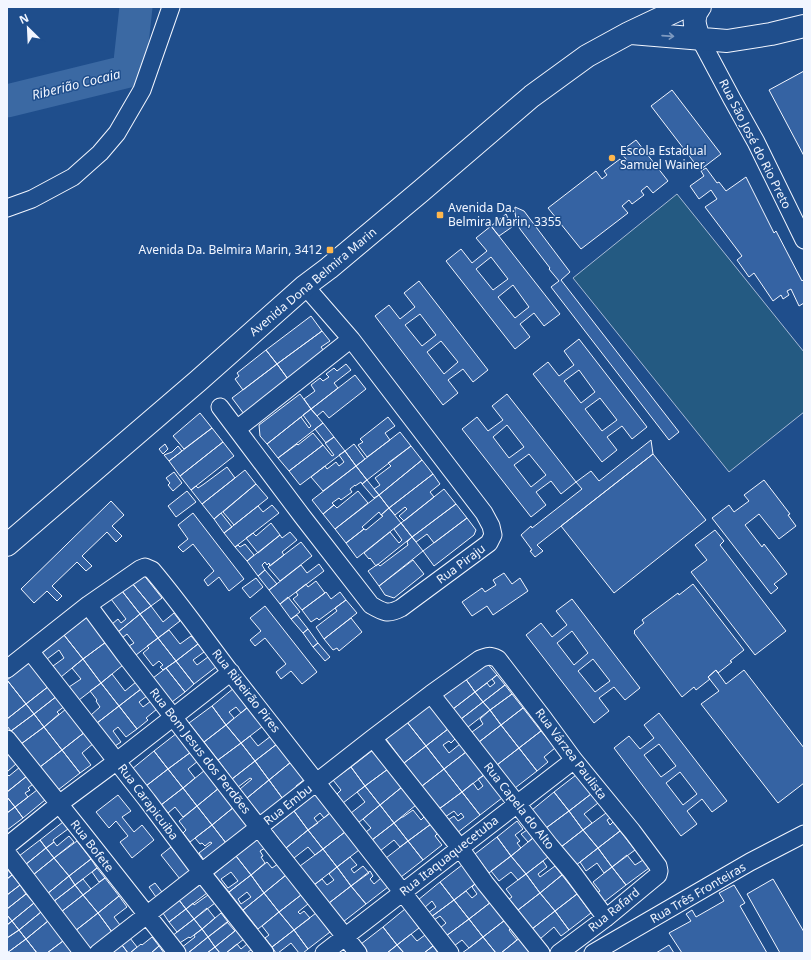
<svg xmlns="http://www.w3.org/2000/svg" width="811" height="960" viewBox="0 0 811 960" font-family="'Noto Sans',sans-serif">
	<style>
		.green { fill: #245a82; stroke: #a8bbd7 }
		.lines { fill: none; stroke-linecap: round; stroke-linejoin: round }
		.river { stroke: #3b69a3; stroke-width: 33 }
		.building { fill: #3563a3; stroke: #f2f6ff; fill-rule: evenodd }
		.street-casing { stroke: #f2f6ff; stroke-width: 19 }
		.primary-casing { stroke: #f2f6ff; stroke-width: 24 }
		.street { stroke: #1f4e8c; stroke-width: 17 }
		.primary { stroke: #1f4e8c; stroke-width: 22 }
		.oneway { stroke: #7e9ac0 }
		.poi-dot { fill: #ffb74d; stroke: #1f4e8c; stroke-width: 1.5 }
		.labels { text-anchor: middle; stroke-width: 3; stroke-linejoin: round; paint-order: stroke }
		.street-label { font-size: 12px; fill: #f2f6ff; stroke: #1f4e8c }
		.poi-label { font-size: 12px; fill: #f2f6ff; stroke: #1f4e8c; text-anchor: start }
		.water-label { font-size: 13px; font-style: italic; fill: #f2f6ff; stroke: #1f4e8c }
	</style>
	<rect width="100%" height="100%" fill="#1f4e8c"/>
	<path class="green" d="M677 194 804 352V412L729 472 573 278Z"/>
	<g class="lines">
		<path class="river" d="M7 101 129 71 136 7"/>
	</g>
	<path class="building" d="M804 71V156L769 90Z
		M672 90 721 154 700 170 651 106Z
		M636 140 668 181 653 193 647 186 641 191 644 195 632 204 629 200 622 206 628 213 581 249 548 208 596 171 602 179 607 175 604 171 620 159 623 164 627 160 620 152Z
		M706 168 717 183 719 182 726 191 746 177 774 233 776 231 802 281 804 279V303L799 306 791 289 787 291 789 295 783 299 781 295 773 301 754 273 749 277 737 260 742 256 705 207 717 199 711 190 699 199 690 186 704 176 701 171Z
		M515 207 524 211 570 272 561 280 679 432 669 440 551 287 559 281 549 269 550 268 520 229 517 223 515 213Z
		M506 214 512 227 499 236 491 226Z
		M491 226 560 314 544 326 534 313 520 324 530 337 515 349 446 261 461 249 472 263 487 251 476 238ZM491 257 508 279 493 290 476 269ZM513 285 529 307 515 318 498 297Z
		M419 281 488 370 473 382 463 369 448 380 458 393 443 405 375 316 389 305 400 319 415 307 404 293ZM420 314 436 335 422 346 405 325ZM441 341 458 362 444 374 427 352Z
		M311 316 322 331 277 364 266 350Z
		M322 331 330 341 321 347 324 351 288 379 277 364Z
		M579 339 647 427 632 439 622 426 607 437 617 450 602 462 533 374 548 362 559 376 574 365 564 351ZM579 370 595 392 581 403 564 381ZM600 398 617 420 602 431 585 409Z
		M266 350 277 364 243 390 235 379 239 376 237 373Z
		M277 364 288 379 244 414 232 398Z
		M346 364 351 370 334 383 338 388 311 409 304 399 315 391 311 385 320 378 323 381 329 377 326 374 334 368 337 371Z
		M355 375 366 389 329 418 323 411 317 416 311 409Z
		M300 394 311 409 267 444 260 436 259 425Z
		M507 394 576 482 561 494 551 481 536 492 546 505 531 517 462 429 477 417 488 431 503 420 492 406ZM507 425 524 447 509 458 493 437ZM529 454 546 475 531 487 514 465Z
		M311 409 323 423 278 458 267 444 301 417 309 428 311 426 303 415Z
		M200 413 212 428 184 449 173 436Z
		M388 417 395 426 385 433 390 440 367 457 358 445 363 442 360 439Z
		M323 423 334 437 326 443 315 429Z
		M212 428 223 442 180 476 169 461Z
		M400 432 411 446 367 480 356 466Z
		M313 433 323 445 289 471 278 458 297 444 298 445Z
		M334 437 345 451 300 485 289 471 323 445 332 456 334 455 325 443Z
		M651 440 653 454 537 545 543 551 535 557 530 551 532 550 521 535 531 526 532 528 582 489 576 482 591 471 599 481Z
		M223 442 234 456 191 490 180 476Z
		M165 444 168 449 163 454 159 449Z
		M354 444 365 459 356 466 345 451Z
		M178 446 182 451 169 461 164 455 172 452Z
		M411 446 422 460 379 495 374 489 380 485 375 478 391 466 388 463Z
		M345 451 356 466 323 491 311 477 325 466 327 469 336 462 339 466 344 462 339 455Z
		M653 454 706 520 614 593 561 526Z
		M422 460 433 474 389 508 379 495Z
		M356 466 367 480 362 484 361 482 355 486V485L350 489 352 492 341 500 339 498 332 503 334 505 323 514 312 500Z
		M227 467 235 478 202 504 191 490 196 486 198 488 204 484Z
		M245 470 256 484 214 519 202 504Z
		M174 472 182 483 173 491 168 485 170 483 166 478Z
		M433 474 440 484 430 492 434 497 404 521 399 516 407 509 405 507 395 515 389 508Z
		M367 480 379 495 374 498 362 484Z
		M764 480 790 514 788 515 796 526 779 539 759 514 745 525 762 547 764 544 787 574 774 584 778 588 771 594 712 518 729 505 734 512 749 501 744 495Z
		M256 484 268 498 234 525 223 512Z
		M444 489 456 504 412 537 401 523Z
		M187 491 196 502 176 517 168 506Z
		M358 491 368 503 335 529 323 514 334 505 337 508Z
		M379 495 389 508 381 515 379 512 362 527 364 529 346 543 335 529Z
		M111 501 124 515 112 526 122 536 116 542 107 532 82 556 92 566 86 571 77 562 52 586 62 596 57 601 47 591 34 603 21 589Z
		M456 504 467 518 434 543 427 534 416 542 412 537Z
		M272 505 279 513 235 547 224 533 258 506 263 512Z
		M389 508 401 523 357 558 346 543 364 529 366 530 383 516 381 515Z
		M193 513 244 579 229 591 219 577 208 586 204 580 214 571 193 544 183 552 178 547 188 539 178 525Z
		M221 513 232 527 224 533 214 519Z
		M467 518 476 530 474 535 434 566 423 551Z
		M271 523 280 535 258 553 246 538 253 533 256 536Z
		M401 523 412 537 376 566 370 558 369 559 364 553 390 532 399 543 402 540 394 529Z
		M715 530 724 541 720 545 786 631 755 655 691 572 707 560 695 545Z
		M290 532 297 540 282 552 284 555 270 566 269 563 267 565 265 562 262 565 265 570 258 576 247 561 280 535 282 538Z
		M412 537 423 551 379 586 368 571 378 564 380 566 408 545 407 542Z
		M301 542 312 556 280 581 268 567Z
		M245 544 254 555 247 561 235 547 238 545 240 547Z
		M413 560 424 574 394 598 385 595 379 586Z
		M319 564 324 571 280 604 269 590 301 565 307 573Z
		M265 570 277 584 269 590 258 576Z
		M504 573 512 584 520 578 528 591 493 615 487 606 472 616 462 602 482 588 485 592 496 585 493 580Z
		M143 574 162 598 151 606 132 583Z
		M256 578 263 587 250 598 242 588Z
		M316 581 325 593 302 610 293 599 298 595 296 592 306 584 308 587Z
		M132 583 151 606 140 614 122 591Z
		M693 584 744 650 730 661 732 662 718 673 716 670 708 677 710 679 696 690 694 687 682 697 634 633 635 632 634 631 644 623 642 620 678 593 679 595Z
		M122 591 140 614 118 632 112 624 118 619 121 623 126 619 111 599Z
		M326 592 331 599 340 592 346 600 319 620 317 618 311 622 302 610Z
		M288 597 300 612 291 619 280 604Z
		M572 599 640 688 625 700 614 687 599 698 609 711 594 723 526 635 541 623 552 637 567 625 556 611ZM572 631 588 653 574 665 557 643ZM593 659 610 681 595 692 578 671Z
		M346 600 357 613 324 639 316 627 337 611 335 608Z
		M151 606 163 622 174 613 180 621 158 638 140 614Z
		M265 606 317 672 302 684 291 671 281 679 276 672 286 664 265 638 255 646 250 640 261 631 250 618Z
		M140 614 158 638 136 655 129 646 134 643 127 634 122 638 118 632Z
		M297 615 308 629 303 633 291 619Z
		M87 617 106 642 83 659 64 635Z
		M351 618 362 632 339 651 337 648 333 650 324 639Z
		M308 629 318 643 313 647 303 633Z
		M169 630 180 644 191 636 198 644 176 661 158 638Z
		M64 635 83 659 61 677 53 666 64 658 59 650 47 659 42 653Z
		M158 638 176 661 163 670 160 667 163 665 159 661 153 666 143 653 149 648 147 646Z
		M106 642 123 665 101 683 83 659Z
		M318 643 330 657 325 661 313 647Z
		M198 644 204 652 193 660 197 665 208 657 216 667 194 684 176 661Z
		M83 659 101 683 79 700 69 687 81 679 72 668Z
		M176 661 194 684 185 692 166 668Z
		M30 662 49 686 26 704 7 680Z
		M486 662 497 675 475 692 465 678Z
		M166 668 185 692 172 702 153 678Z
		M716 670 726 684 744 670 804 748V783L778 803 701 704 719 691 708 677Z
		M112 674 125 691 136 682 141 689 119 706 101 683Z
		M497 675 505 685 483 702 475 692 487 683 490 687 495 683 492 679Z
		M465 678 475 692 453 709 442 695Z
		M7 680 26 704 7 719Z
		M101 683 119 706 97 723 91 715 100 707 96 701 97 700 90 691Z
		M505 685 512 694 490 710 483 702Z
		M49 686 57 696 34 714 26 704Z
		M234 688 248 707 241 713 236 707 229 712 234 718 226 725 212 706Z
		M141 689 147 696 139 702 143 707 151 701 157 709 146 718 148 720 137 729 119 706Z
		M475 692 483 702 461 719 453 709Z
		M512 694 523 708 501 725 490 710Z
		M57 696 65 706 57 712 59 714 44 727 34 714Z
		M483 702 490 710 468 727 461 719Z
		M26 704 34 714 11 731 7 726V719Z
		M429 705 448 729 426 746 407 722Z
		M119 706 137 729 126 737 118 727 113 731 121 742 115 746 97 723Z
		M212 706 226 725 204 742 189 723Z
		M248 707 263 726 241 743 226 725Z
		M523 708 541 731 519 748 501 725Z
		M66 709 85 732 62 750 44 727Z
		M490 710 501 725 479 742 472 732 483 724 480 719Z
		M659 713 727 801 712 812 702 799 687 811 697 824 681 836 614 748 629 736 640 749 654 738 644 725ZM659 744 676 766 661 777 644 755ZM680 772 697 794 683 805 666 783Z
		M34 714 44 727 21 744 11 731Z
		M407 722 426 746 404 763 386 739Z
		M226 725 241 743 218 760 204 742Z
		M501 725 519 748 497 765 479 742Z
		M44 727 62 750 40 767 21 744Z
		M448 729 455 739 451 743 449 741 443 745 449 753 460 744 466 752 444 769 426 746Z
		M541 731 555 748 544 757 548 762 537 771 519 748Z
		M85 732 94 743 82 753 91 765 80 773 62 750Z
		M177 733 191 752 168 769 154 751Z
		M250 736 258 746 271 736 277 744 255 761 241 743Z
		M241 743 255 761 232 779 218 760Z
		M277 744 291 762 269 780 255 761Z
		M426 746 444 769 422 786 404 763Z
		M519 748 537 771 515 788 497 765Z
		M62 750 80 773 58 790 40 767Z
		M373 750 388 769 365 786 351 767Z
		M154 751 168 769 146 786 132 769Z
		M191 752 198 761 188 769 195 778 183 788 168 769Z
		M466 752 484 775 462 792 444 769Z
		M9 753 17 763 7 772V755Z
		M255 761 269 780 247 798 240 789 252 779 250 778 238 787 232 779Z
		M291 762 305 779 296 786 297 788 283 799 269 780Z
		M20 767 27 776 7 792V774L9 776Z
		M351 767 365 786 343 803 337 794 341 790 333 780Z
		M168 769 183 788 161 805 146 786Z
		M388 769 402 787 380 805 365 786Z
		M444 769 462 792 439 809 422 786Z
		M205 770 219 788 197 806 183 788Z
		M484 775 502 798 480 815 462 792 473 783 478 790 483 786 478 779Z
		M576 775 591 794 569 811 554 792Z
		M27 776 33 784 28 788 30 790 25 793 28 797 15 807 7 797V792Z
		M269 780 283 799 261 816 247 798Z
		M365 786 380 805 358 823 351 813 365 802 357 792Z
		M402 787 416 805 394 823 380 805Z
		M183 788 197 806 183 817 175 807 168 813 161 805Z
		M219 788 234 807 212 825 197 806Z
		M37 790 45 800 23 818 15 807Z
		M462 792 480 815 457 833 448 820 454 816 458 821 464 817 461 813 458 816 454 811 445 817 439 809Z
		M554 792 569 811 546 828 532 810Z
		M315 794 330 813 324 818 320 813 314 818 318 823 308 830 294 811Z
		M591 794 598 803 584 814 592 823 583 830 569 811Z
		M118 795 131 811 122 817 134 832 142 825 154 840 132 858 120 842 128 836 116 821 109 828 96 812Z
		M7 797 15 807 7 813Z
		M380 805 394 823 372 840 366 832 371 828 363 819Z
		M197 806 212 825 190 842 183 833 186 830 179 821Z
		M15 807 23 818 7 830V813Z
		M234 807 248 826 226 843 212 825Z
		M413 810 421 820 425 816 431 824 408 841 394 823 402 817H403Z
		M294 811 308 830 286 848 271 829Z
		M569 811 583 830 561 847 546 828Z
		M330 813 345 832 323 849 308 830Z
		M606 813 610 818 607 820 610 825 613 822 620 831 598 848 583 830Z
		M517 821 523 829 515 835 520 841 517 843 521 848 511 856 497 837Z
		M63 822 68 829 53 840 54 842 46 848 40 840Z
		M394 823 408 841 400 847 394 840 380 851 372 840Z
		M431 824 438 833 435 836 442 845 423 860 408 841Z
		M212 825 226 843 204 860 199 853 212 843 210 842 205 846 202 843 200 844 195 838Z
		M308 830 323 849 315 855 308 847 294 858 286 848Z
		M527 830 533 838 528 842 521 834Z
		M583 830 598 848 575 866 561 847Z
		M620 831 635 850 612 867 598 848Z
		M345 832 359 850 337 867 323 849Z
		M69 836 74 842 54 858 46 848 54 842 57 846Z
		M497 837 511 856 489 873 475 854Z
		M533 838 548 857 526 874 511 856Z
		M258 839 265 848 260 851 263 856 261 857 265 863 251 875 236 856Z
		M40 840 46 848 25 865 19 856Z
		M77 841 91 859 69 876 54 858Z
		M408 841 423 860 401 877 386 858Z
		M171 847 190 871 180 879 161 855Z
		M46 848 54 858 33 875 25 865Z
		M598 848 612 867 604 873 597 863 586 871 580 862Z
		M323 849 337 867 314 885 300 866Z
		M627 855 635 865 643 860 649 868 626 885 612 867Z
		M236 856 251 875 229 892 214 874ZM231 872 238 881 228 888 221 879Z
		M511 856 526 874 518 880 511 872 499 881 491 871Z
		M350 857 357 865 351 869 354 873 363 866 369 873 351 886 337 867Z
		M54 858 69 876 47 894 33 875Z
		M91 859 97 868 75 885 69 876Z
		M543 861 547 867 538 874 540 877 555 866 562 875 540 893 526 874Z
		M267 862 272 868 278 864 286 875 264 893 251 875Z
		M462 865 476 883 454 900 440 882Z
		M337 867 351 886 329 903 314 885 322 879 327 885 334 880 329 874Z
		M612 867 626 885 604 902 597 893 600 891 593 882Z
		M97 868 105 878 99 882 92 872Z
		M7 869 12 875 7 879Z
		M370 871 373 876 370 879 374 884 381 878 388 887 366 904 351 886Z
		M526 874 540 893 518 910 509 899 512 897 506 889Z
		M12 875 20 885 7 895V879Z
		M251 875 264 893 243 910 229 892ZM247 892 251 897 241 904 238 899Z
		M286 875 301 895 279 912 264 893Z
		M562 875 577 894 555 911 540 893Z
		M69 876 75 885 53 902 47 894Z
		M105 878 119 896 98 913 83 895Z
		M83 879 91 889 83 895 75 885Z
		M773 879 804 932V953H780L747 894Z
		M440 882 454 900 431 917 428 913 436 907 432 901 424 908 418 900Z
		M155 883 162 892 156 897 149 887Z
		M476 883 491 902 469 919 454 900 466 891 472 898 477 894 472 887Z
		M20 885 26 894 7 909V895Z
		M75 885 83 895 61 912 53 902Z
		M200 885 207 893 186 909 179 900Z
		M734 885 745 903 740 906 767 953H682L669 933 691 921 686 914 692 910 696 917 724 901 719 893Z
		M351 886 366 904 343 922 329 903Z
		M264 893 279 912 258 929 243 910Z
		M540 893 555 911 532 929 518 910Z
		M26 894 34 903 12 921 7 915V909Z
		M577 894 591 913 569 930 555 911Z
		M83 895 98 913 75 931 61 912Z
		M208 895 215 903 194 919 186 909 193 903 194 905Z
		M301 895 308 904 298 912 300 914 304 911 310 918 294 930 279 912Z
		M119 896 127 907 114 917 120 925 112 932 98 913Z
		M179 900 186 909 169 922 163 913Z
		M454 900 469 919 446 936 440 928 446 923 440 916 434 920 431 917Z
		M491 902 505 920 483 937 469 919Z
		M34 903 41 912 19 930 12 921Z
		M207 908 215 918 202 929 194 919Z
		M186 909 194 919 177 932 169 922Z
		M405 909 419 928 397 945 383 927Z
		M555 911 569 930 561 936 554 927 540 939 532 929Z
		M41 912 48 921 26 939 19 930Z
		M279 912 294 930 272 947 265 938 269 935 262 926Z
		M98 913 112 932 89 949 75 931Z
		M221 913 228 922 208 937 202 929Z
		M316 913 330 932 308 949 294 930Z
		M7 915 12 921 7 925Z
		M194 919 202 929 190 938 189 937 178 944 172 936Z
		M469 919 483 937 469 948 462 940 454 946 446 936Z
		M505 920 511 928 509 930 517 940 501 953H496L483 937Z
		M12 921 19 930 7 938V925Z
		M48 921 63 941 47 953H37L26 939Z
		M227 922 235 931 215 947 208 937Z
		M383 927 397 945 387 953H368L361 944Z
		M202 929 208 937 188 953H185L181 948 195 937 194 935Z
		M19 930 26 939 7 953V938Z
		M236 930 244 939 226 953H220L215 947Z
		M294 930 308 949 303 953H299L291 943 278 953H276L272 947Z
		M411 934 417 941 425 935 433 946 424 953H404L397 945Z
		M152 937 159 946 151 953H130L141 944 142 945Z
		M208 937 215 947 207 953H188Z
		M483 937 496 953H462L469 948Z
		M130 938 137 947 130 953H128L122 945Z
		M26 939 37 953H7Z
		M519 939 530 953H501L517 940Z
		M63 941 73 953H47Z
		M237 944 241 949 247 944 252 949 247 953H226Z
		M122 945 128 953H111Z
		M397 945 404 953H387Z
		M669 945 674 953H656Z
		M159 946 164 953H151Z
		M433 946 438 953H424Z
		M215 947 220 953H207Z"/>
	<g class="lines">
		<g class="street-casing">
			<path id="street" d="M700 39 732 99 756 142 804 240
				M7 208 32 199 73 177 100 153 117 133 142 90 171 7
				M220 407 302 516 371 605C383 612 388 615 401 608L489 543 493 535 491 526 484 513 351 339 305 286
				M237 429 351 339
				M88 605 125 655 270 842 358 953
				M30 651 147 800 201 872 265 953
				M7 669 88 605 140 569 145 567 152 570C180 603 205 639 231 673 304 766 377 859 450 953
				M431 694 550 846 572 872 606 918
				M373 738 460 848 485 883 541 953
				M7 739 80 830 177 953
				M7 846 59 804 117 761 231 672
				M7 853 83 953
				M98 953 373 738 431 694 480 659C487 656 490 655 498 659L544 719 574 760 632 831 658 866 659 871 658 875 606 918 559 953
				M324 953 574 760
				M593 953 750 862 804 834"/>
		</g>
		<g class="primary-casing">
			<path id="primary" d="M700 7C691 17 695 28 700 39
				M631 33 727 41 771 34 804 26
				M7 545 198 381 305 286 329 268 421 191 532 96 587 56 629 33 684 7"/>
		</g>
		<use href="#street" class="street"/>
		<use href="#primary" class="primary"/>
	</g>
	<defs><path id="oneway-shaft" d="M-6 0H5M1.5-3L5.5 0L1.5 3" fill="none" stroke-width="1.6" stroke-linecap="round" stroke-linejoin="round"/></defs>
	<use class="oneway" href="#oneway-shaft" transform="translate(668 36) rotate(4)"/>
	<g class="poi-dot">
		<circle cx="612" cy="158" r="4"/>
		<rect x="436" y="211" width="8" height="8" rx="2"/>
		<rect x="326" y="246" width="8" height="8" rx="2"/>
	</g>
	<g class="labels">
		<g class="street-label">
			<text transform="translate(755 144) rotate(63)" y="4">Rua São José do Rio Preto</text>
			<text transform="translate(313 282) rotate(-40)" y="4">Avenida Dona Belmira Marin</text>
			<text transform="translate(461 564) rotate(-37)" y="4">Rua Piraju</text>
			<text transform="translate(246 691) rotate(52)" y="4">Rua Ribeirão Pires</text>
			<text transform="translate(200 751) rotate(52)" y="4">Rua Bom Jesus dos Perdões</text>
			<text transform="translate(571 754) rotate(53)" y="4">Rua Várzea Paulista</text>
			<text transform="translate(148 802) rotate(53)" y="4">Rua Carapicuiba</text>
			<text transform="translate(288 805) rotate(-38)" y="4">Rua Embu</text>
			<text transform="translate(519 806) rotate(52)" y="4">Rua Capela do Alto</text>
			<text transform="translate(92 846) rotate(52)" y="4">Rua Bofete</text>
			<text transform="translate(449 856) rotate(-38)" y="4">Rua Itaquaquecetuba</text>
			<text transform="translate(698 893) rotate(-30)" y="4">Rua Três Fronteiras</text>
			<text transform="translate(614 910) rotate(-39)" y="4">Rua Rafard</text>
		</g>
		<g class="poi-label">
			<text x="620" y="155">Escola Estadual<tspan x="620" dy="14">Samuel Wainer</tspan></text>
			<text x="448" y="212">Avenida Da.<tspan x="448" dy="14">Belmira Marin, 3355</tspan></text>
			<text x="322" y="254" text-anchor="end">Avenida Da. Belmira Marin, 3412</text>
		</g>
		<g class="water-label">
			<text transform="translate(76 84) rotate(-14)" y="5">Riberião Cocaia</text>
		</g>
	</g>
	<rect width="811" height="960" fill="none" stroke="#f2f6ff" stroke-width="16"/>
	<g transform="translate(28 28) rotate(336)" stroke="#1f4e8c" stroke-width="3" paint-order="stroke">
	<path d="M0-3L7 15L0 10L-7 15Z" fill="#f2f6ff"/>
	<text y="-6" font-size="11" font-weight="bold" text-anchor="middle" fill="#f2f6ff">N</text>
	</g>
</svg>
